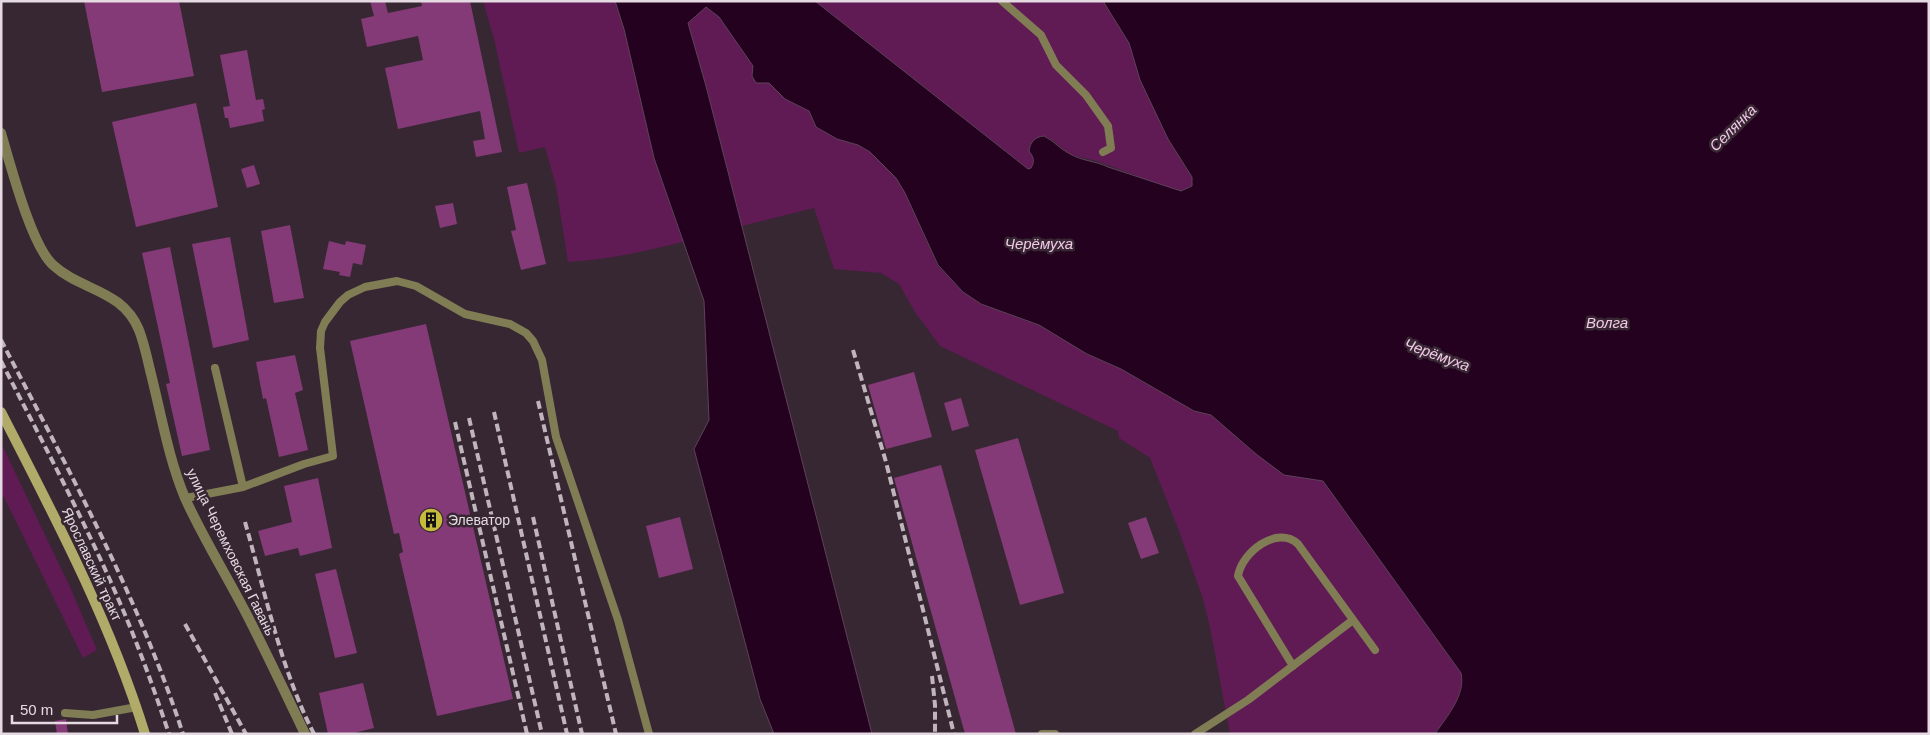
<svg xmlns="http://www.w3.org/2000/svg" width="1930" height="735" viewBox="0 0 1930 735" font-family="Helvetica,sans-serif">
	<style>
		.green { fill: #601a54 }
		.water { fill: #24011e; stroke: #5e4259 }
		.building { fill: #843a76 }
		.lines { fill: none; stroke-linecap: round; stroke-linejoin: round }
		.lane { stroke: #807d55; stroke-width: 8 }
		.street { stroke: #807d55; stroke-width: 10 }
		.secondary { stroke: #b0ab69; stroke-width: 10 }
		.rail { stroke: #c0b4bd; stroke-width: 4; stroke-dasharray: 8 4; stroke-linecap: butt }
		.labels { text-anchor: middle; stroke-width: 5; stroke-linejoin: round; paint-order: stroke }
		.poi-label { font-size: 14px; fill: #e5dae2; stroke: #372733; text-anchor: start }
		.street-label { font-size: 14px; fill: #e5dae2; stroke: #372733 }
		.water-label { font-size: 15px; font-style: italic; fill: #f4c9e8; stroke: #372733 }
	</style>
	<rect width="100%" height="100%" fill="#372733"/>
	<path class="green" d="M483 1H615L624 29 654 158 683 242C645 251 608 260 568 262L556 186 545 147 519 153 494 39Z
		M815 1H1103L1129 43 1140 80 1168 139 1192 178V186L1181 191 1169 188 1097 161 1071 155 1052 140 1044 136 1032 141 1030 145 1034 164 1031 168 1028 169Z
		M706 7 719 17 753 66 752 76 769 83 785 99 809 111 816 127 837 139 858 145 870 152 896 178 905 193 937 265 963 292 981 304 1039 325 1087 354 1121 369 1194 411 1211 415 1256 454 1323 481 1461 673C1466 695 1447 716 1435 734H1230L1210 627 1203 599 1179 531 1150 458 1119 438 1118 431 940 346 915 312 899 284 881 273 834 269 814 208 742 226 706 86 688 23Z
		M1 443 70 587 97 650 83 658 4 497H1Z"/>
	<path class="water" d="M615 1H815L1028 169 1031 168C1035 161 1034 158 1029 151 1030 143 1034 137 1044 136 1054 141 1060 149 1070 154 1082 161 1096 161 1108 167L1181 191 1192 186V177L1168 139 1140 80 1129 43 1103 1H1929V734H1435C1447 716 1466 695 1461 673L1323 481 1284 475 1256 454 1211 415 1194 411 1121 369 1087 354 1039 325 981 304 963 292 938 265 905 193 896 178 870 152 858 145 837 139 816 127 809 111 785 99 769 83H756L752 76 753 66 719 17 706 7 688 23 706 86 872 734H774L760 699 694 449 709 420 704 301 654 158 624 29Z"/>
	<path class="building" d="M84 1H179L194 76 102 92Z
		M370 1H385L388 13 422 6 421 1H470L502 152 476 157 473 141 485 139 480 111 398 129 385 68 423 60 418 36 367 47 361 19 374 16Z
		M247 50 256 100 263 99 265 109 262 110 264 121 230 128 228 118H225L223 107 230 106 220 55Z
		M196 103 218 207 136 227 112 122Z
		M254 165 260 184 247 188 241 169Z
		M527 183 546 264 521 270 511 231 516 230 507 187Z
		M453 203 457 224 440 228 435 206Z
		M290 225 304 298 274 303 261 231Z
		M230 237 249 340 213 348 192 244Z
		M329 241 345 245 346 241 366 245 362 265 353 263 350 277 339 275 340 272 323 269Z
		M170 247 210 450 182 456 166 384 170 383 142 253Z
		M426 324 513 699 437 716 399 554 403 552 399 533 394 534 350 341Z
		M295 355 303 390 295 393 308 450 279 457 266 398 263 399 256 362Z
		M914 372 932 437 886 449 868 385Z
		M961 398 969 426 952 431 944 403Z
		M1018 438 1064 593 1020 605 975 450Z
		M941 465 1016 734H965L894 478Z
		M318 478 332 548 300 556 298 548 265 556 258 531 292 522 284 486Z
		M680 517 693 569 659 578 646 526Z
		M1146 517 1159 553 1141 559 1128 523Z
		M336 569 357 653 335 658 315 574Z
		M363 683 374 728 350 734H328L319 693Z
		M66 719 68 734H57L55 721Z"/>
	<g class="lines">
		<path class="lane" d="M1002 1 1041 35 1056 65 1086 95 1108 126 1111 148 1103 152
			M243 487 304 464 333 456 320 348 321 331 325 322 340 302 348 295 365 287 397 281 416 286 465 314 510 324 526 333 533 341 542 360 556 437 618 620 649 734
			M186 498 243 487 215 368
			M1293 666 1238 576C1242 552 1277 525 1298 544L1375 650
			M65 713 93 715 137 707
			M1042 734H1055
			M1195 734 1248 700 1353 620"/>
		<path class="street" d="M1 133C10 163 31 245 53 265 81 291 122 289 139 330 144 343 147 357 150 370 161 413 168 457 185 498 203 538 227 576 247 615 267 654 286 694 305 734"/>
		<path class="secondary" d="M1 412C55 517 110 621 145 734"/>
		<path class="rail" d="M1 340C67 467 139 598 183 734
			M853 350 886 462 954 734
			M1 361C43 443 87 525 123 610 140 650 155 692 169 734
			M538 401 616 734
			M494 412 567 734
			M469 418 542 734
			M455 422 527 734
			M533 517 582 734
			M245 522C265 592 281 670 314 734
			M185 624 246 734
			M932 676 935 705V734
			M215 693 232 734"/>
	</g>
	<defs>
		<g id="building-disc" transform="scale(1.25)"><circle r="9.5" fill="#c7bb3c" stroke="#372733"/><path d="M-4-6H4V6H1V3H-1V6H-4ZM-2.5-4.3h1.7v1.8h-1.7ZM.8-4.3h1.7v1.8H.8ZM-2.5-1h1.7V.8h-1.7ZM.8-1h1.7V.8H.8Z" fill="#111"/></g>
	</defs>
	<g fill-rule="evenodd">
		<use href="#building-disc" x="431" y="520"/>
	</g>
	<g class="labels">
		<g class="poi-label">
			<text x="448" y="525">Элеватор</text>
		</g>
		<g class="street-label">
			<text transform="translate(231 552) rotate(64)" y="5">улица Черемховская Гавань</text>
			<text transform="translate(92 564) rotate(65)" y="5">Ярославский тракт</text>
		</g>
		<g class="water-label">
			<text transform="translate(1733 128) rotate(-45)" y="5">Селянка</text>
			<text x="1039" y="249">Черёмуха</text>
			<text x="1607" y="328">Волга</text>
			<text transform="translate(1437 355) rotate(20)" y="5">Черёмуха</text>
		</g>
	</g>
	<rect width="1930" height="735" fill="none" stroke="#e5dae2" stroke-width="5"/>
	<path d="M12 715v8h105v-8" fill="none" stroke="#e5dae2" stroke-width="2.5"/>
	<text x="20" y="715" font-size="15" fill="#e5dae2" stroke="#372733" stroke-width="4" paint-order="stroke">50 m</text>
</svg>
